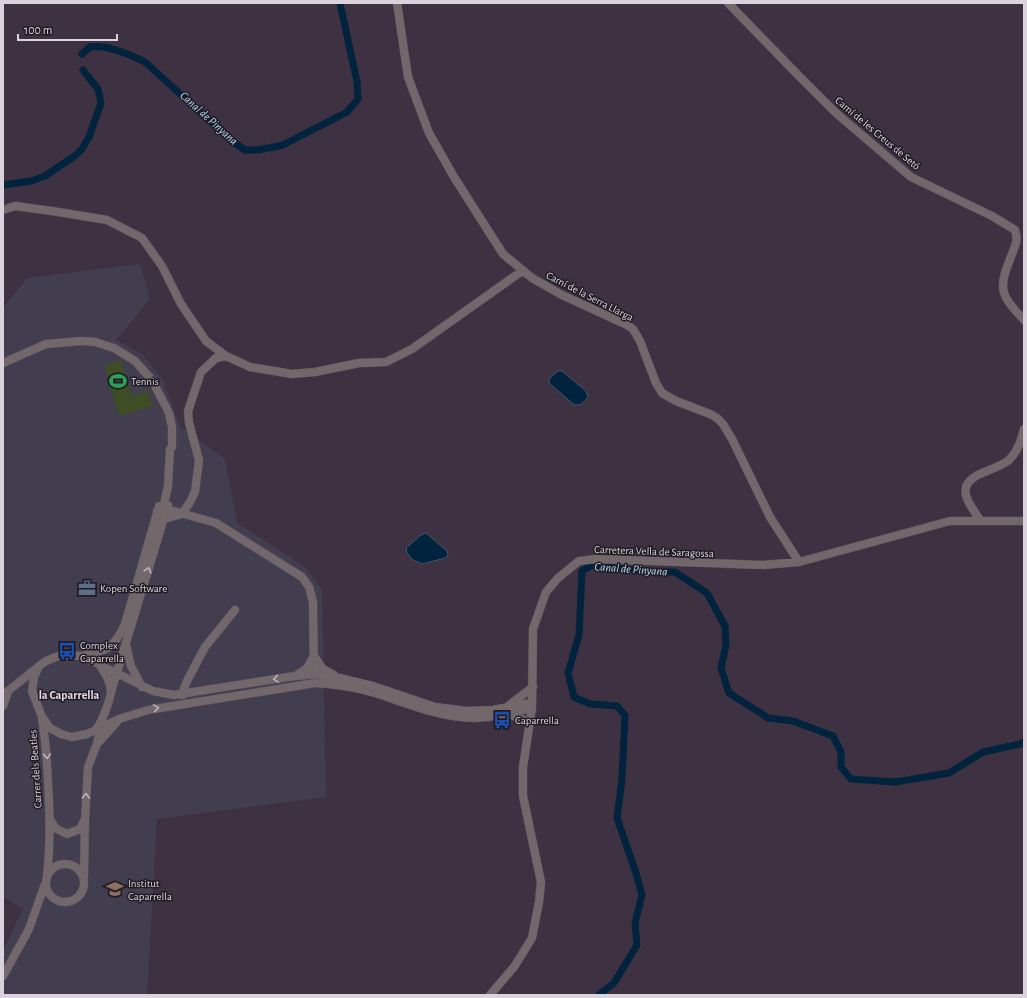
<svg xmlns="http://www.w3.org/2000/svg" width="1027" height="998" viewBox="0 0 1027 998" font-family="'Alegreya Sans',sans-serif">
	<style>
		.education { fill: #433e4f }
		.park { fill: #3e4d25 }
		.water { fill: #01233e; stroke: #42586e }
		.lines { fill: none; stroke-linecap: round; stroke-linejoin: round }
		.canal { stroke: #01233e; stroke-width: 7 }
		.minor-casing { stroke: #594e5e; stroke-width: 9 }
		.minor { stroke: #72676b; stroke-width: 8 }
		.oneway { stroke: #bbb3bb }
		.labels { text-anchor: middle; stroke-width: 3; stroke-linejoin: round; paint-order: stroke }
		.street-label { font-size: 11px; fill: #dad3dd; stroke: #211c23 }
		.poi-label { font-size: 11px; fill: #dad3dd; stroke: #211c23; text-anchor: start }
		.water-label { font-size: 12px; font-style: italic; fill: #b3d4f4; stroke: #211c23 }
		.neighbourhood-label { font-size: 12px; font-weight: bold; fill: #e7d8ee; stroke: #211c23 }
	</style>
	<rect width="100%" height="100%" fill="#3d3142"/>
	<path class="education" d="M140 264 150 299 116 340 142 354 163 380 180 426 225 459 237 523 305 567 322 590 326 797 157 819 147 995H3V951L23 909 3 897V307L28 278Z"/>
	<path class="park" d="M121 360 132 396 148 391 153 406 119 416 104 365Z"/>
	<path class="water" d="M558 371H562L586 391 588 397C584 402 580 407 573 404L549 383V379Z
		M426 533 447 551 448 555 445 558 422 564 413 560 407 553 406 548 421 535Z"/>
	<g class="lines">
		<path class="canal" d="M82 54 90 47C105 44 131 55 145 62L232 141 245 150H258L283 145 347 112 358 99 357 82 340 3
			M3 185 31 181 45 176 76 155 82 149 89 137 101 103 98 89 83 70
			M599 995 614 983 637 945 635 923 642 895 636 873 617 818 622 779 625 715 617 706 590 704 574 697 568 673 579 635 582 571 592 565 650 572H675L707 593 725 626 726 645 721 668 729 693 768 718 793 721 833 736 841 752V767L851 779 895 782 949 773 983 752 1020 744 1024 742"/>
		<g class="minor-casing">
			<path id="minor" d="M397 3 408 77 429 133 454 177 503 254 532 278 562 295 627 325 633 329 640 341 656 383 662 393 676 401 710 414 717 418 723 424 732 439 770 517 799 562
				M728 3 796 73 836 113 911 177 992 216 1015 230C1018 240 1016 244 1012 254 998 289 999 293 1024 320
				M3 210 15 206 52 211 107 220 142 238 162 266 181 304 206 341 226 356 250 367 292 374 315 372 359 363 386 362 412 349 522 271
				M3 363 46 344 81 341 95 342 114 348 135 361 152 380 169 413 172 427V447L170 449 168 486 164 504 166 509
				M157 511 166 509 216 523 302 577 309 587 313 602 314 674
				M164 519 182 514 190 502 195 492 199 460 189 423 188 411 201 372 216 358 226 356
				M980 520C965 498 954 483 987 471 994 468 1003 465 1009 460 1018 451 1021 441 1024 429
				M126 645 131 666 142 687
				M82 656C107 651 114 648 125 624L159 506
				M314 656 323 669 334 675
				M297 675 307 668 314 656
				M111 692 168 505
				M3 695 38 667
				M183 695 184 688 188 679 205 647 235 610
				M531 703 493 710 467 711 435 707 373 686 340 678 314 674 288 677 174 695 153 691 82 656 61 655 46 661 39 666 34 677 32 691 42 717 50 728 61 734 72 737 87 734 119 719 148 710 315 683C335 684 355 687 375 693 407 703 440 718 475 718 495 718 512 712 532 708
				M3 706 8 692
				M508 706 533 687
				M509 714 529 722
				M42 720C46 740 47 761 48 782 50 814 51 842 47 875
				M97 728C102 722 111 698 111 690 110 682 106 674 101 667
				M97 744 117 722
				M50 819 55 828 67 834 80 829 84 821
				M46 883a19 19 0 1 1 38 0a19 19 0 1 1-38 0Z
				M84 877 85 820 88 767 97 744 101 724
				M3 976 29 929 45 884
				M490 995 514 967 532 938 539 902 541 882 523 796V767L532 708 533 629 546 592 558 578 579 561 596 559 763 565 799 562 950 521H1024"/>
		</g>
		<use href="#minor" class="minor"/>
	</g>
	<defs><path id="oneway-chevron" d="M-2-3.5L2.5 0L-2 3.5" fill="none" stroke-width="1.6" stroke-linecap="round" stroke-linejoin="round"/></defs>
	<g class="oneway">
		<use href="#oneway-chevron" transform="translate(148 570) rotate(-73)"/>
		<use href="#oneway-chevron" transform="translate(276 679) rotate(171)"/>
		<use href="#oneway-chevron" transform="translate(156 708) rotate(-9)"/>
		<use href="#oneway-chevron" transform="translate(47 756) rotate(87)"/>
		<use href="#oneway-chevron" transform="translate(86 796) rotate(-88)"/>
	</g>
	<defs>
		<g id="stadium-bare" transform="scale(1.38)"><path d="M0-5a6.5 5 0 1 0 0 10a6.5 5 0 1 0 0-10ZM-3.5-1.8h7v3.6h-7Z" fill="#2e9e5b" stroke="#211c23" stroke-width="2.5" paint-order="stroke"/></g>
		<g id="office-bare" transform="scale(1.38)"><path d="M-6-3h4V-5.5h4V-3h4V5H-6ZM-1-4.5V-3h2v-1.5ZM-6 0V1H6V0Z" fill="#5c6f8a" stroke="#211c23" stroke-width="2.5" paint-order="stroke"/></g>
		<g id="bus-bare" transform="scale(1.38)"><path d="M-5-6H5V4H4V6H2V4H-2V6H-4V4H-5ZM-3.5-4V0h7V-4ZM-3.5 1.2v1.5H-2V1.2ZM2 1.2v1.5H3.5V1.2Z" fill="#1a4fb4" stroke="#211c23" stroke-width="2.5" paint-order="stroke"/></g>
		<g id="school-bare" transform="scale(1.38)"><path d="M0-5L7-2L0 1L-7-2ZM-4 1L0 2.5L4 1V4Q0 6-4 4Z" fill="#8d6e63" stroke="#211c23" stroke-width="2.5" paint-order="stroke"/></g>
	</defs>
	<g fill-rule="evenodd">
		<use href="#stadium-bare" x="118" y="381"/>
		<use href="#office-bare" x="87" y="588"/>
		<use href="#bus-bare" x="67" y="651"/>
		<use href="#bus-bare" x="502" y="720"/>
		<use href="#school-bare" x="115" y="889"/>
	</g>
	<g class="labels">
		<g class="street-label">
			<text transform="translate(878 133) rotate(40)" y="4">Camí de les Creus de Setó</text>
			<text transform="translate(590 296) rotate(27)" y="4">Camí de la Serra Llarga</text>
			<text transform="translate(654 551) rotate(2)" y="4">Carretera Vella de Saragossa</text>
			<text transform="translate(35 769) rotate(-94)" y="4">Carrer dels Beatles</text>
		</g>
		<g class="poi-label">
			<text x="131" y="385">Tennis</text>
			<text x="100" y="592">Kopen Software</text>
			<text x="80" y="649">Complex<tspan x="80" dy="13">Caparrella</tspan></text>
			<text x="515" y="724">Caparrella</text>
			<text x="128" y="887">Institut<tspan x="128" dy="13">Caparrella</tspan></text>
		</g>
		<g class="water-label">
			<text transform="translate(209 118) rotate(42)" y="4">Canal de Pinyana</text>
			<text transform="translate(631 569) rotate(4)" y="4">Canal de Pinyana</text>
		</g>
		<g class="neighbourhood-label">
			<text x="69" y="699">la Caparrella</text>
		</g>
	</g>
	<rect width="1027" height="998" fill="none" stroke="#dad3dd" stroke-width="8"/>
	<path d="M18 34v6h99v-6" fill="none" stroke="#dad3dd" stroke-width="2"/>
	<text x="24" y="34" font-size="12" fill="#dad3dd" stroke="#211c23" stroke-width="3" paint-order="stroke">100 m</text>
</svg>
